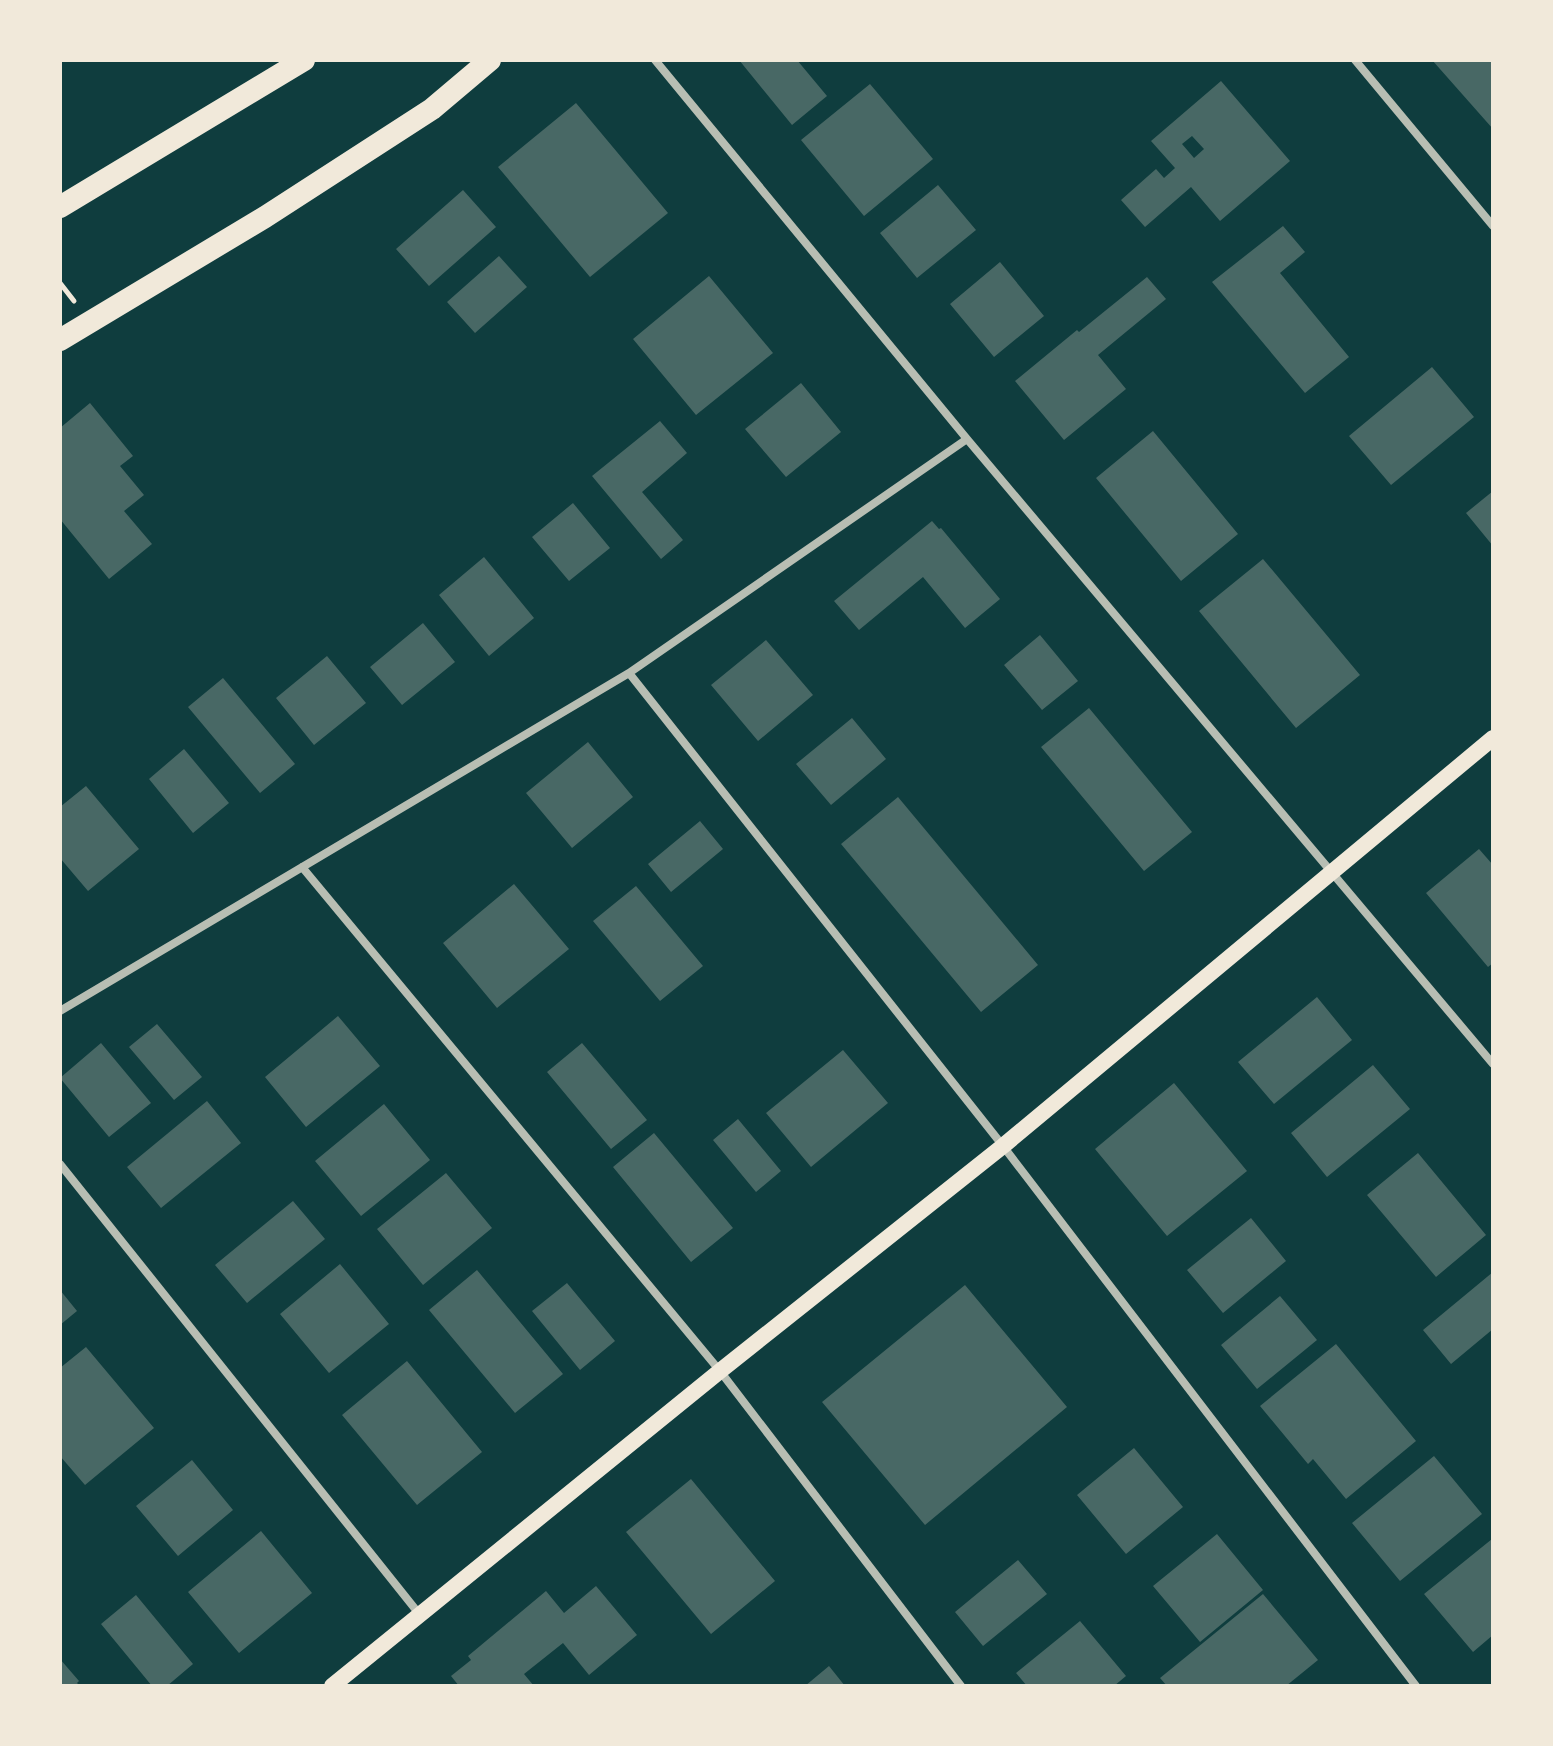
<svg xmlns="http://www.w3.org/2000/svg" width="1553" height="1746" viewBox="0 0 1553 1746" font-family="Helvetica,sans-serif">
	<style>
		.building { fill: #486865; fill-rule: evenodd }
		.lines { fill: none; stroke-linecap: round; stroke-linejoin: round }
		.path { stroke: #f1e9da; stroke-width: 5 }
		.minor { stroke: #b8beb3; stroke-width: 8 }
		.secondary { stroke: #f1e9da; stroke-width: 16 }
		.trunk { stroke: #f1e9da; stroke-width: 22 }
	</style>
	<rect width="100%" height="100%" fill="#0f3d3e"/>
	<path class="building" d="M739 60H797L827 96 792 125Z
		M1432 60H1493V129Z
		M1221 81 1290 161 1220 221 1191 187 1145 227 1121 200 1156 169 1164 178 1175 168 1151 141ZM1192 136 1204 149 1194 158 1182 144Z
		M870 84 933 159 864 216 801 140Z
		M576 103 668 213 590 277 498 167Z
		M938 185 976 230 917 278 880 233Z
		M463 190 496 227 429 286 396 249Z
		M1283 226 1305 252 1280 273 1349 357 1305 393 1212 282Z
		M499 256 527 287 475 333 447 302Z
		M1000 262 1044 316 994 357 950 304Z
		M709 276 773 353 696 415 633 339Z
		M1147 277 1166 299 1098 355 1126 389 1064 440 1015 381 1077 330 1079 332Z
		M1432 367 1474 417 1391 485 1349 436Z
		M801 383 841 432 786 477 745 429Z
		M90 403 133 456 120 466 144 495 124 511 152 544 109 579 60 519V428Z
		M660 421 687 453 642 492 683 540 661 559 592 476Z
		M1153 431 1238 534 1181 581 1096 478Z
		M1493 491V546L1466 513Z
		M573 503 610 548 569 581 532 537Z
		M932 521 939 529 941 528 1000 599 965 628 923 577 859 630 834 601Z
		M484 557 534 618 489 656 439 595Z
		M1263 559 1360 675 1296 728 1199 611Z
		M423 623 455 662 402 705 370 667Z
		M1040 635 1078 681 1042 710 1004 665Z
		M766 640 813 695 758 741 711 685Z
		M327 656 366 703 314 745 276 698Z
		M223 678 295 764 260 793 188 707Z
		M1089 708 1192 832 1144 871 1041 747Z
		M852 718 886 759 831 805 796 764Z
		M588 742 633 797 572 848 526 793Z
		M184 749 229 803 193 833 149 779Z
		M86 786 139 849 88 891 60 858V807Z
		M898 797 1038 965 981 1012 841 844Z
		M700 821 723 849 671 892 648 864Z
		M1479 849 1493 865V963L1488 967 1426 893Z
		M514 884 569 949 497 1008 443 943Z
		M636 886 703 966 660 1001 593 921Z
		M1317 997 1352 1040 1274 1104 1238 1062Z
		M338 1016 380 1066 306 1127 265 1077Z
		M157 1024 202 1077 174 1100 129 1047Z
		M101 1043 151 1103 109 1137 60 1078Z
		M582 1043 647 1120 611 1149 547 1072Z
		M843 1050 888 1103 811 1167 766 1113Z
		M1373 1065 1410 1109 1327 1177 1291 1133Z
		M1174 1083 1247 1171 1167 1236 1095 1149Z
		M207 1101 241 1143 161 1208 127 1167Z
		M384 1104 430 1160 361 1216 315 1161Z
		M738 1119 781 1171 756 1192 713 1140Z
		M654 1133 733 1228 691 1262 613 1167Z
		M1418 1153 1486 1235 1436 1277 1367 1195Z
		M446 1173 492 1228 423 1285 377 1229Z
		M293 1201 325 1239 247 1303 215 1265Z
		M1251 1218 1286 1261 1223 1313 1187 1270Z
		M340 1264 389 1324 329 1373 280 1314Z
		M477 1270 563 1374 515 1413 429 1310Z
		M1493 1272V1329L1451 1364 1423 1330Z
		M567 1283 615 1341 580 1370 532 1311Z
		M965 1285 1067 1407 925 1525 822 1402Z
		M60 1290 77 1311 60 1325Z
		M1280 1296 1317 1340 1257 1389 1221 1345Z
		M1336 1344 1416 1441 1346 1499 1313 1459 1308 1464 1260 1406Z
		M86 1347 154 1428 85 1485 60 1456V1368Z
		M407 1361 482 1452 417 1505 342 1415Z
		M1134 1448 1183 1507 1126 1554 1077 1495Z
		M1434 1456 1482 1514 1400 1581 1352 1523Z
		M192 1460 233 1510 178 1556 136 1506Z
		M691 1479 775 1581 711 1634 626 1532Z
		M261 1531 312 1593 239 1653 188 1592Z
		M1217 1534 1263 1590 1200 1642 1153 1586Z
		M1492 1539 1493 1635 1473 1652 1424 1594Z
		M1018 1560 1047 1594 983 1646 955 1612Z
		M596 1586 637 1635 589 1675 563 1643 524 1674 534 1686H459L451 1676 471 1660 468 1656 546 1591 564 1613Z
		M1263 1594 1318 1660 1286 1686H1167L1160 1678Z
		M136 1595 193 1664 167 1686H152L101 1624Z
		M1080 1621 1126 1676 1114 1686H1027L1016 1673Z
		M60 1659 79 1681 77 1683 80 1686H60Z
		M829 1666 845 1686H805Z"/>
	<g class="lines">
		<path class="path" d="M60 283 74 301"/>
		<path class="minor" d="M655 60 967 439 1493 1064
			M1355 60 1493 226
			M629 673 1003 1146 1416 1686
			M302 867 720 1371 961 1686
			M60 1011 629 673 967 439
			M60 1164 420 1615"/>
		<path class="secondary" d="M332 1686 720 1371 1003 1146 1493 738"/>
		<path class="trunk" d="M60 207 304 60
			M60 340 265 217 432 109 490 60"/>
	</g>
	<rect width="1553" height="1746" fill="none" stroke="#f1e9da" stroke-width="124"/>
</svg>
